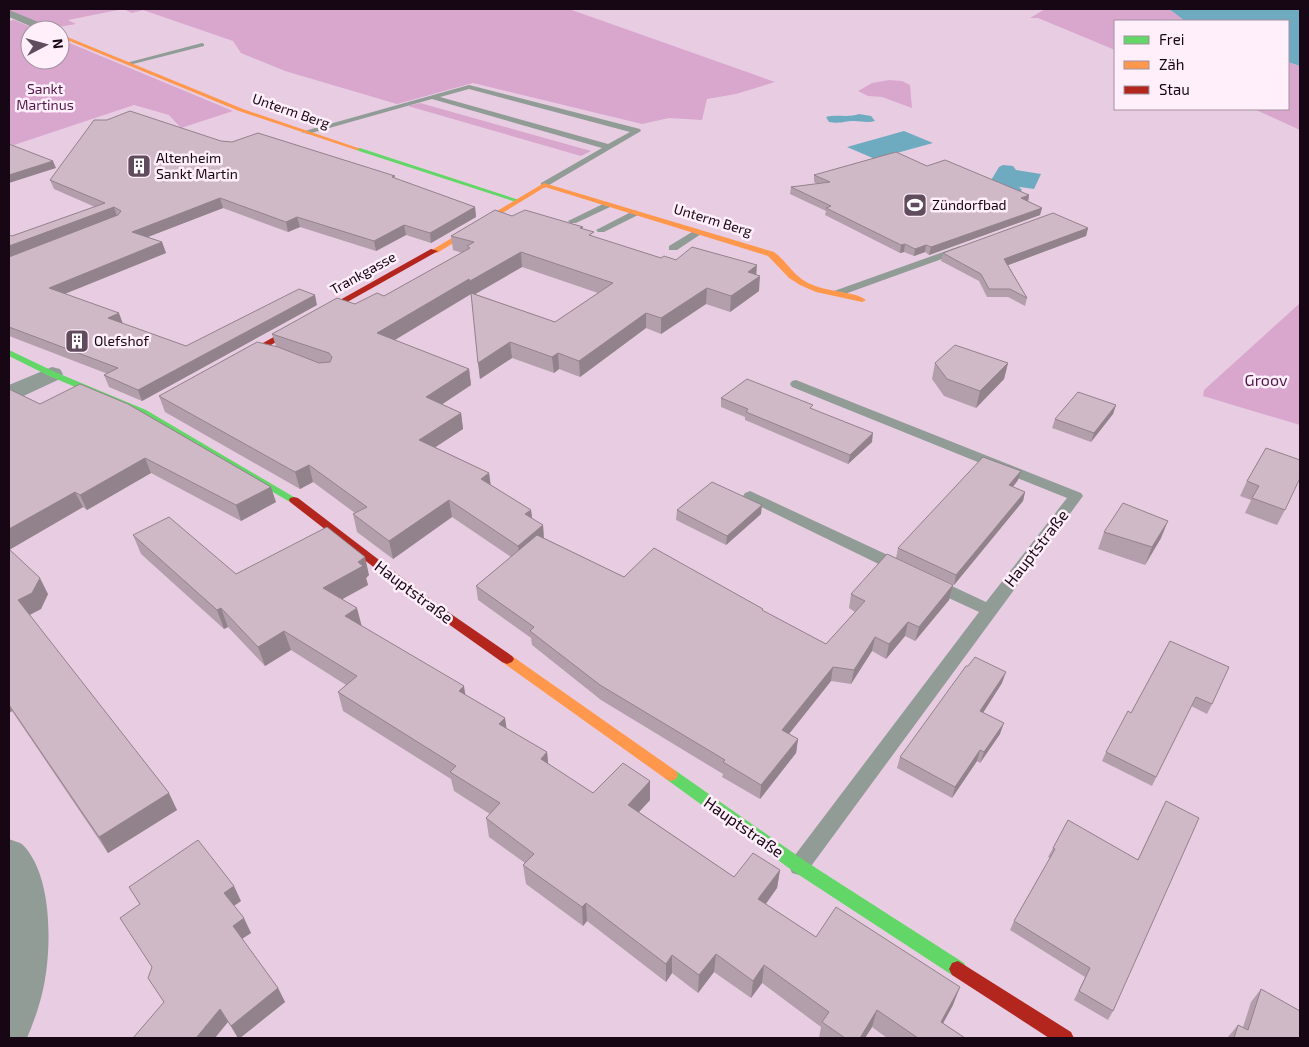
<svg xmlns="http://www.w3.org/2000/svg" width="1309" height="1047" viewBox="0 0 1309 1047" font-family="'Exo 2',sans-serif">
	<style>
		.green { fill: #d9a6ce }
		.water { fill: #6eabc0 }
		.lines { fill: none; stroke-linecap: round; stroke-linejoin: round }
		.lane { fill: #919c96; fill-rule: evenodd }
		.street { fill: #919c96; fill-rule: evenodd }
		.fast { fill: #63d668; fill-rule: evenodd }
		.slow { fill: #ff974d; fill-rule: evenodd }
		.jam { fill: #b3261e; fill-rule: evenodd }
		.wall { fill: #b39fab; fill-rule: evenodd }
		.shaded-wall { fill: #92828b }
		.building { fill: #d0b9c7; stroke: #92828b }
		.labels { text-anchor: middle; stroke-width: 5; stroke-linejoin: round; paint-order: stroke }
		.far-park-label { font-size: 14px; fill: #53164a; stroke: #ffeffb }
		.far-street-label { font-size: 14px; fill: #170714; stroke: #ffeffb }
		.far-poi-label { font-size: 14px; fill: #170714; stroke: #ffeffb; text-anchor: start }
		.park-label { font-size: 16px; fill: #53164a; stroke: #ffeffb }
		.street-label { font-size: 16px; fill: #170714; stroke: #ffeffb }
	</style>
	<rect width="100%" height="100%" fill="#e8cde2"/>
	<path class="green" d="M9 9H569L775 82 736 94 707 99 702 120 669 118 642 124 473 83 397 104 285 71 241 53 233 41 143 10 132 13 123 9 68 20 76 24 53 28 9 11Z
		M1045 9H1169L1185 21H1115V50L1038 18H1030Z
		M14 20 38 30H30V60H60V39L233 111 181 128 169 115 134 105 14 145 9 143V21Z
		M1288 62 1300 66V130L1254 109H1288Z
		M889 80 902 81 910 85 912 108 882 97 868 96 858 91 872 83Z
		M420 103 591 151 581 156 408 106Z
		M1300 303V425L1203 396 1204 390Z"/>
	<path class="water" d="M1169 9H1300V66L1288 62V21H1185Z
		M859 114 871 116 875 121C867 123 861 121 854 121 844 121 841 124 829 122L826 117C837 114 848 118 859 114Z
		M904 131 933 143 875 159 847 147Z
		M1003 165 1013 166 1016 170 1041 174 1034 189 1020 187H1019L1022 190 1020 192 990 182 999 167Z"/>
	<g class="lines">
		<path class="lane" d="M202 43 204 44V46L129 65 126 63Z
			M469 85 640 129 641 131 544 188 541 187V183L602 148 432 99 308 134 301 132ZM469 89 630 132 608 144 440 97Z
			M607 202 612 205 610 207 576 223H570L568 221Z
			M635 210 640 213 638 215 604 232H598L596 230Z
			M697 229 702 232 701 234 677 250H669V246Z
			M960 246 965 249 964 251 842 295H834L833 293 834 291Z
			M796 380 1081 493 1083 496 806 873 799 875 792 873 789 866 792 859 979 612 927 588 925 584 927 580 933 578 939 580 986 602 1067 498 792 387 790 384 792 381Z
			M750 491 905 563 907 567 905 571 899 572 893 571 745 499 743 496 745 493Z"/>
		<path class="street" d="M9 10 53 28 55 30H39L9 17Z
			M52 367 60 369 63 374 60 379 17 399 9 401V385Z
			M9 839C13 841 20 842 23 845 54 877 52 954 42 994 38 1010 33 1024 27 1038H9Z"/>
		<path class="fast" d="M356 148H360L522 201 516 202 356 150Z
			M9 350 55 372 146 410 299 500 298 502H290L140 414 49 376 9 356Z
			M671 769 676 771 805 861 964 963 967 969 964 975 958 977 952 975 793 871 666 779 664 775 666 771Z"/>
		<path class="slow" d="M60 34 243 109 361 149 356 150 239 111 60 37Z
			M544 183 774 252C789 263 794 278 813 285 828 292 854 291 866 300L862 302 816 292 800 285 789 278 768 256 545 187 437 253 430 251Z
			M507 654 512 656 676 771 678 775 676 779 671 781 666 779 502 662 500 659 502 656Z"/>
		<path class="jam" d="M431 249 438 251 237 364 234 365 229 362Z
			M294 497 298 498 438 605 512 656 514 659 512 662 507 664 502 662 430 611 290 502 289 500 290 498Z
			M958 961 1071 1032 1074 1038H1049L952 975 949 969 952 963Z"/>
	</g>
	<path class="wall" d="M221 141 396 179 475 207 476 217 431 243 406 235 376 251 300 227 288 232 223 208 147 237 162 242 166 253 65 294 123 324 186 346 317 305 142 401 109 387 104 375 108 374 9 336V235L12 236 95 207 54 189 50 180Z
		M927 166 1029 195 1028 201 1042 208 1040 215 929 255 925 252 914 256 904 252 900 253 825 215 826 211 790 194 791 187 817 184 814 182V175Z
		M512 216 583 229 594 237 661 258 757 275 759 291 730 312 706 304 661 334 646 328 580 377 559 369 554 373 512 358 480 379 471 294 394 340 469 369 471 385 442 404 461 413 463 429 435 447 489 473 491 485 531 510 532 519 543 525 544 538 624 577 763 611 826 644 855 612 849 608 851 594 953 585 949 600 915 641 905 636 886 659 872 651 851 684 831 681 789 734 798 739 796 753 760 799 722 777 723 774 601 700 532 645 531 638 478 600 476 586 511 557 452 517 393 559 357 532 353 514 355 513 313 482 300 489 165 412 159 396 276 346 272 334 355 304 384 296 462 253 453 250 451 236ZM522 267 598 293 555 322 475 294Z
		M1088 228 1086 236 1008 265 1027 298 1025 306 1008 297H987L979 281 941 261 943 253Z
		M935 363H1008L1004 379 976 408 944 396 932 379Z
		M9 389 40 404 276 502 241 521 151 473 87 510 83 507 9 550 48 594 41 609 30 615 177 810 108 853 12 711 9 713Z
		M721 398 813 409 872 442 848 464 745 420V417L721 407Z
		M1116 405 1113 414 1091 442 1052 428 1055 419Z
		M1266 448 1285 510 1277 525 1245 513 1251 500 1240 496 1247 481Z
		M1018 480 1013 487 1025 492 1023 501 954 585 896 558 898 548Z
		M677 510 761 514 726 545 676 520Z
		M1104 532 1161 538 1145 565 1098 549Z
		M133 535 236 574 369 575 366 578 368 585 342 599 361 626 465 695 507 729 547 752 548 764 593 793 650 781V800L639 812 734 877 780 870 777 888 766 904 816 937 953 1005 943 1023 965 1038H887L872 1027 865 1038H819L821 1027 762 983 751 998 714 972 698 993 672 973 666 982 587 921 583 926 526 884 523 865 525 863 489 837 486 818 490 814 454 791 451 779 343 711 338 692 346 685 291 650 265 666 228 627 224 629 141 554Z
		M1170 641 1212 704 1207 714 1191 706 1152 786 1102 761 1106 752 1131 713Z
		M1002 683 983 713 1000 734 980 763 977 761 952 798 897 768 900 757Z
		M1166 801 1113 1011 1108 1020 1074 1000 1085 977 1010 930 1014 921 1050 858 1048 857 1053 848 1138 859Z
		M129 887 241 901 234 906 251 933 242 939 278 988 285 1002 240 1038H238L228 1022 164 1002 152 967 140 905Z
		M1261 989 1300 1038H1227L1238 1025 1243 1027 1251 1002Z"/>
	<path class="shaded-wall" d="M53 161 56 168 9 183V175Z
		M1029 195 1028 202 1021 198Z
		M220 198 223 208 135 242 132 232Z
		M114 207 117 216 9 258V246Z
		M475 207 476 217 431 243 430 233Z
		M1042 208 1040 215 929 255 931 247Z
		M297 217 300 227 288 232 286 222Z
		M404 225 406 235 376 251 374 241Z
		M1088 228 1086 236 1003 267 1004 259Z
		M162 242 166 253 54 298 49 288Z
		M905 244 904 252 900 253 901 245Z
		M926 245 925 252 914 256 915 249Z
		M521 252 522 267 472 296 471 294 380 349 377 333 469 279Z
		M757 265 756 279 760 276 759 291 730 312 731 296 748 272Z
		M707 288 706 304 661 334V318Z
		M315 295 317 305 142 401 138 390Z
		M119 313 123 324 108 318Z
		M646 313V328L580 377 579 361Z
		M510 342 512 358 480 379 478 363Z
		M558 353 559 369 554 373 552 357Z
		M1008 363 1004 379 976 408 980 391Z
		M469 369 471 385 429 413 426 397Z
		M1116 405 1113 414 1091 442 1094 433Z
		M461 413 463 429 422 456 419 440Z
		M873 433 872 442 848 464 850 455Z
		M145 458 151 473 87 510 80 495Z
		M309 465 313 482 300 489 295 472Z
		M1021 471 1018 480 1007 494 1009 485Z
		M489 473 491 490 481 479Z
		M271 487 276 502 241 521 236 505Z
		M75 492 83 507 9 550V529Z
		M1025 492 1023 501 954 585 956 575Z
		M449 500 452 517 393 559 389 541Z
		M762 505 761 514 726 545 727 536Z
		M531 510 533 527 525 514Z
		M1168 521 1161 538 1145 565 1152 547Z
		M543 525 544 543 520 563 518 546Z
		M365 557 369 575 366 578 368 585 328 607 323 588Z
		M40 578 48 594 41 609 27 616 18 600Z
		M953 585 949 600 915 641 919 627Z
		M221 608 228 627 224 629 217 610Z
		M357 608 362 627 345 616Z
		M908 622 905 636 886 659 889 644Z
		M284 631 291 650 265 666 258 647Z
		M875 637 872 651 851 684 854 670Z
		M833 667 831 681 781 744 782 730Z
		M1006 672 1002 683 977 722 980 711Z
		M464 686 467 705 459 691Z
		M9 706 12 711 9 713Z
		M505 718 508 737 499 724Z
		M1004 723 1000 734 980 763 984 752Z
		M798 739 796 753 760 799 761 785Z
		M980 750 977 761 952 798 955 787Z
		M547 752 549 771 541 759Z
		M650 781V800L628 824V805Z
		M169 793 177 810 108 853 99 837Z
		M780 870 777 888 756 917 758 899Z
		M234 886 241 901 232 907 224 893Z
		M586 903 587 921 583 926 582 907Z
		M244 918 251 933 240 940 233 926Z
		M716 954 714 972 698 993 699 975Z
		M672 955V973L666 982V964Z
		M764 965 762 983 751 998 753 981Z
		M960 987 953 1005 935 1038 941 1022Z
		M278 988 285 1002 240 1038H238L231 1026Z
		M220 1009 228 1022 215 1038H196Z
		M877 1010 872 1027 865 1038H860Z"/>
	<path class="building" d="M130 111 221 141 232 142 258 133 395 176 392 177 475 207 430 233 404 225 374 241 297 217 286 222 220 198 132 232 162 242 49 288 119 313 108 318 186 346 299 289 315 295 138 390 104 375 118 368 9 327V257L118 215 121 211 114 207 9 246V235L12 236 105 203 50 180 94 120H107Z
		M9 144 53 161 9 175Z
		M896 152 927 166 945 160 1029 195 1021 198 1042 208 931 247 926 245 915 249 905 244 901 245 826 208 831 206 791 187 830 182 814 175Z
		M495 210 512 216 525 210 583 227 580 228 594 232 589 235 661 258 664 256 676 260 692 247 757 265 748 272 760 276 731 296 707 288 661 318 646 313 579 361 558 353 552 357 510 342 478 363 471 293 555 322 613 283 521 252 470 281 469 279 377 333 469 369 426 397 461 413 419 440 489 473 481 479 531 510 525 514 543 525 518 546 449 500 389 541 353 514 367 507 309 465 295 472 159 396 257 342 278 347 319 363 330 362 332 357 329 353 272 334 337 298 355 304 377 293 384 296 470 248 467 246 474 242 451 236Z
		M1053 213 1088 228 1004 259 1027 298 1010 289H989L981 274 943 253Z
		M955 345 1008 363 980 391 947 379 935 363Z
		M747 379 813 405 810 408 873 433 850 455 746 412 748 409 721 398Z
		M80 384 128 404 271 487 236 505 145 458 80 495 75 492 9 529V389L40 404Z
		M1078 392 1116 405 1094 433 1055 419Z
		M1266 448 1300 460V478L1285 510 1252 498 1259 486 1247 481Z
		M983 457 1021 471 1009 485 1025 492 956 575 898 548Z
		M712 482 762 505 727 536 677 510Z
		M1123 503 1168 521 1152 547 1104 532Z
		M169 517 236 574 327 527 365 557 358 562 363 566 323 588 357 608 345 616 464 686 459 691 505 718 499 724 547 752 541 759 593 793 623 763 650 781 628 805 734 877 753 853 780 870 758 899 816 937 836 907 960 987 941 1022 965 1038H918L877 1010 860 1038H845L822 1022 829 1012 764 965 753 981 716 954 699 975 672 955 666 964 586 903 582 907 523 865 534 854 486 818 500 803 450 772 456 766 338 692 357 676 284 631 258 647 221 608 217 610 133 535Z
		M537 535 624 577 654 548 763 609 762 610 826 644 865 601 851 594 887 554 953 585 919 627 908 622 889 644 875 637 854 670 833 667 782 730 798 739 761 785 723 762 725 760 600 685 530 631 534 627 476 586Z
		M9 549 40 578 32 593 18 600 169 793 99 837 9 705Z
		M1170 641 1229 667 1212 704 1196 697 1156 777 1106 752 1128 711 1131 713Z
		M975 657 1006 672 980 711 1004 723 984 752 980 750 955 787 900 757 966 666H968Z
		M1166 801 1199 818 1113 1011 1079 991 1090 968 1014 921 1055 849 1053 848 1068 820 1138 860Z
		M198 840 234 886 224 893 244 918 233 926 278 988 231 1026 220 1009 196 1038H133L164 1002 148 978 152 967 120 918 140 904 129 887Z
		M1261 989 1300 1011V1038H1234L1238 1025 1248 1030Z"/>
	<defs>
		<g id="building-square" transform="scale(1.25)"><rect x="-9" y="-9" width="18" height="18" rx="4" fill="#604c5c" stroke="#ffeffb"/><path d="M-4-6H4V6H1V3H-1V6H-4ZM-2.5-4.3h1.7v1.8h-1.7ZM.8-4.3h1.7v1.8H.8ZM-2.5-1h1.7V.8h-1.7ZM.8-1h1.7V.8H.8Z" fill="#fff"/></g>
		<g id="stadium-square" transform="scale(1.25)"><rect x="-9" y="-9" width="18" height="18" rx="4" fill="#604c5c" stroke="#ffeffb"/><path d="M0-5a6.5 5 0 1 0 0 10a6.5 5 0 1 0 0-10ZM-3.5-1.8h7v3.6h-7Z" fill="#fff"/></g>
	</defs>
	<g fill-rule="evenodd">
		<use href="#building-square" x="139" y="166"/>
		<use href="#stadium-square" x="915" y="205"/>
		<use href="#building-square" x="77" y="341"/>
	</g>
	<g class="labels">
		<g class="far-park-label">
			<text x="45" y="94">Sankt<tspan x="45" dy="16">Martinus</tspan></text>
		</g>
		<g class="far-street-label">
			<text transform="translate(291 111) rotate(19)" y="5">Unterm Berg</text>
			<text transform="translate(713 220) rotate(17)" y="5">Unterm Berg</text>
			<text transform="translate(363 273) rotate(-29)" y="5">Trankgasse</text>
		</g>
		<g class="far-poi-label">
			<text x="156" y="163">Altenheim<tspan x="156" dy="16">Sankt Martin</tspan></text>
			<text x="932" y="210">Zündorfbad</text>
			<text x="94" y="346">Olefshof</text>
		</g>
		<g class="park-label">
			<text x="1266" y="386">Groov</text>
		</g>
		<g class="street-label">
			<text transform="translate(1036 548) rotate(-52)" y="6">Hauptstraße</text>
			<text transform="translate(414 592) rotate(37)" y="6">Hauptstraße</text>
			<text transform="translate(744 827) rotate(35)" y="6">Hauptstraße</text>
		</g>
	</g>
	<rect width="1309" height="1047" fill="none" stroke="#170714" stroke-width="20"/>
	<rect x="1114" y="20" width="175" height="90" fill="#ffeffb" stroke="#a2929f"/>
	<rect x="1124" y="36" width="25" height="8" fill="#63d668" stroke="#a2929f"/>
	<text x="1159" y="45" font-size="15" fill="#170714">Frei</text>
	<rect x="1124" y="61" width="25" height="8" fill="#ff974d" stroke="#a2929f"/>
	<text x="1159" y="70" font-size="15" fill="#170714">Zäh</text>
	<rect x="1124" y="86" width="25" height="8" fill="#b3261e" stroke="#a2929f"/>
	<text x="1159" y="95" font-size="15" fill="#170714">Stau</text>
	<g transform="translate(45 45) rotate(84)"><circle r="24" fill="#ffeffb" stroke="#a2929f"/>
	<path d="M0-4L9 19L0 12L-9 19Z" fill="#604c5c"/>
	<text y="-8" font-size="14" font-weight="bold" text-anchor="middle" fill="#170714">N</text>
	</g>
</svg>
